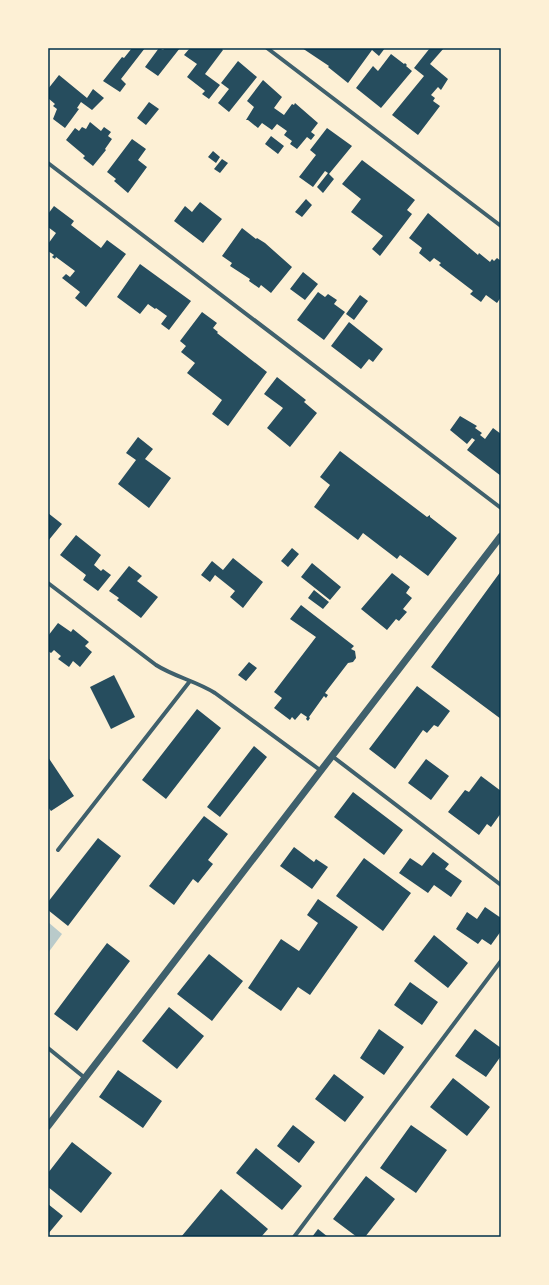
<svg xmlns="http://www.w3.org/2000/svg" width="549" height="1285" viewBox="0 0 549 1285" font-family="Jost,sans-serif">
	<style>
		.green { fill: #b9caca }
		.building { fill: #264d5e }
		.lines { fill: none; stroke-linecap: round; stroke-linejoin: round }
		.minor { stroke: #3f606c; stroke-width: 4 }
		.tertiary { stroke: #3f606c; stroke-width: 7 }
		.neatline { fill: none; stroke: #003049; stroke-width: 1.5 }
	</style>
	<rect width="100%" height="100%" fill="#fdf0d5"/>
	<path class="green" d="M48 922 62 934 48 953Z"/>
	<path class="building" d="M132 48H145L121 79 126 84 120 92 103 81 122 57 124 58Z
		M159 48 163 50 165 48H180L158 76 145 67Z
		M190 48H221L223 50 205 74 220 85 209 99 202 94 205 91 187 77 197 64 184 55Z
		M302 48H385L379 56 372 50 348 83 328 67 329 66Z
		M430 48H444L430 64 448 79 441 90 438 87 431 95 435 98 433 101 440 106 418 135 392 115 424 76 414 68Z
		M391 54 404 64 405 63 407 65 406 66 412 71 381 108 356 88 373 66 378 71Z
		M238 61 257 77 229 112 218 103 229 89 221 83Z
		M59 75 87 98 93 89 104 98 92 110 81 102 77 108 79 109 65 128 53 119 57 109 53 106 55 104 48 98V89Z
		M263 80 282 97 274 108 284 115 292 104 294 105 295 103 318 123 311 132 315 135 311 140 307 137 297 149 290 144 292 141 284 135 287 131 277 124 272 130 262 123 258 128 248 120H246L254 107 247 101Z
		M149 102 159 109 146 125 137 118Z
		M90 122 101 131 104 127 111 132 108 136 112 139 105 149 106 150 93 166 83 158 85 156 66 140 75 128 79 131 82 127 86 129Z
		M327 128 352 146 329 174 334 179 323 193 317 187 328 173 325 171 313 187 299 177 316 155 310 150Z
		M271 136 284 146 278 154 265 144Z
		M132 139 146 149 138 160 147 167 128 193 114 181 116 179 107 172Z
		M213 151 220 157 216 163 208 157Z
		M222 159 228 163 220 173 214 169Z
		M362 160 415 200 407 210 412 214 380 256 372 249 383 236 351 212 361 199 342 184Z
		M306 199 312 205 302 217 295 212Z
		M200 202 222 219 203 243 174 221 185 206 192 212Z
		M54 206 74 221 71 225 101 248 107 240 126 254 86 307 75 298 80 292 62 278 66 274 70 277 75 271 56 257 55 259 52 257 54 255 48 251V244L56 233 48 227V214Z
		M428 213 478 255 479 253 490 262 492 259 494 261 497 258 501 261V297L497 303 486 295 481 302 470 294 473 291 439 265 441 263 434 258 430 262 419 253 422 248 409 238Z
		M242 228 256 239 257 238 265 243 292 267 271 293 261 285 259 288 249 281 250 279 230 266 232 263 222 256Z
		M140 264 191 301 169 330 161 324 167 316 156 308 155 309 148 304 140 314 117 297Z
		M303 272 318 284 305 300 290 289Z
		M318 292 325 297 328 294 337 300 334 304 345 312 324 340 297 320Z
		M360 295 368 301 354 320 346 314Z
		M202 312 217 323 213 328 218 332 217 333 267 372 228 426 212 414 222 400 187 373 195 363 181 352 186 346 180 341Z
		M349 322 383 349 373 362 369 359 361 369 331 346Z
		M277 377 306 400 304 402 317 413 290 447 267 428 283 408 264 394Z
		M460 416 477 426 475 428 482 433 480 435 485 439 493 428 501 434V476L467 450 475 440 472 438 467 444 450 430Z
		M138 437 153 449 145 459 171 478 149 508 118 484 136 460 126 453Z
		M340 451 427 517 430 515V517L457 538 428 576 400 555 397 559 363 533 358 540 314 507 330 485 320 477Z
		M48 513 62 524 48 541Z
		M76 535 101 555 94 565 101 571 103 569 111 575 98 591 83 580 86 575 60 555Z
		M292 548 299 554 288 567 281 561Z
		M233 558 263 582 243 608 230 597 235 591 215 575 210 582 201 575 212 561 223 570Z
		M312 563 341 587 330 600 301 577Z
		M129 566 142 576 137 581 158 597 141 618 117 600 119 598 109 591Z
		M501 571V719L431 667Z
		M392 573 410 587 406 593 412 598 403 609 407 612 399 621 396 619 387 630 361 609Z
		M314 590 329 602 323 609 308 598Z
		M301 605 354 646 351 649 355 651 356 658 353 662 348 663 325 693 328 695 326 698 324 696 309 717 310 718 308 721 306 719 307 717 301 713 295 720 292 717 290 720 274 708 282 698 274 692 316 637 290 619Z
		M58 623 71 632 73 629 89 642 85 646 92 652 80 667 73 661 69 667 58 659 61 656 54 650 51 653 48 651V636Z
		M249 662 257 668 246 681 238 675Z
		M114 675 135 717 111 729 90 687Z
		M417 686 450 711 438 727 434 725 427 733 423 730 395 769 369 749Z
		M197 709 221 728 166 799 142 780Z
		M254 746 267 757 220 817 207 807Z
		M48 757 74 796 51 811 48 807Z
		M426 759 449 776 431 800 408 783Z
		M481 776 501 791V813L491 827 487 824 479 835 448 812 465 790 469 792Z
		M353 792 403 830 384 855 334 817Z
		M204 816 228 834 208 860 213 864 198 883 193 879 174 905 149 886Z
		M98 838 121 856 68 926 48 910V902Z
		M294 847 314 862 316 859 328 867 312 889 280 866Z
		M433 852 449 864 445 869 462 881 451 897 434 885 428 893 399 873 410 858 422 866Z
		M364 858 411 893 383 931 336 896Z
		M318 899 358 927 310 995 298 987 281 1011 248 988 281 939 299 951 318 923 307 915Z
		M485 907 501 918V931L491 945 482 939 478 944 456 929 467 912 477 919Z
		M434 935 468 963 448 988 414 961Z
		M107 943 130 961 77 1031 54 1014Z
		M209 954 243 981 212 1021 177 994Z
		M410 982 438 1002 422 1025 394 1005Z
		M169 1007 204 1036 177 1069 142 1041Z
		M379 1029 404 1047 384 1075 360 1058Z
		M475 1029 501 1048V1056L486 1077 455 1056Z
		M118 1070 162 1101 143 1128 99 1097Z
		M334 1074 364 1097 345 1122 315 1099Z
		M453 1078 490 1107 467 1136 430 1107Z
		M293 1125 315 1142 299 1163 277 1146Z
		M411 1125 447 1150 416 1193 380 1168Z
		M72 1142 112 1173 81 1213 48 1187V1173Z
		M256 1148 302 1186 282 1210 236 1173Z
		M366 1176 395 1199 365 1237H357L333 1219Z
		M221 1189 268 1229 261 1237H181Z
		M48 1204 63 1216 48 1234Z
		M318 1229 328 1237H312Z"/>
	<g class="lines">
		<path class="minor" d="M267 48 501 226
			M48 163 501 508
			M48 583 156 665C175 677 196 681 215 693L320 770
			M332 756 501 885
			M58 850 190 681
			M48 1048 85 1078
			M294 1237 501 961"/>
		<path class="tertiary" d="M48 1126 501 536"/>
	</g>
	<rect width="549" height="1285" fill="none" stroke="#fdf0d5" stroke-width="98"/>
	<rect x="49" y="49" width="451" height="1187" class="neatline"/>
</svg>
